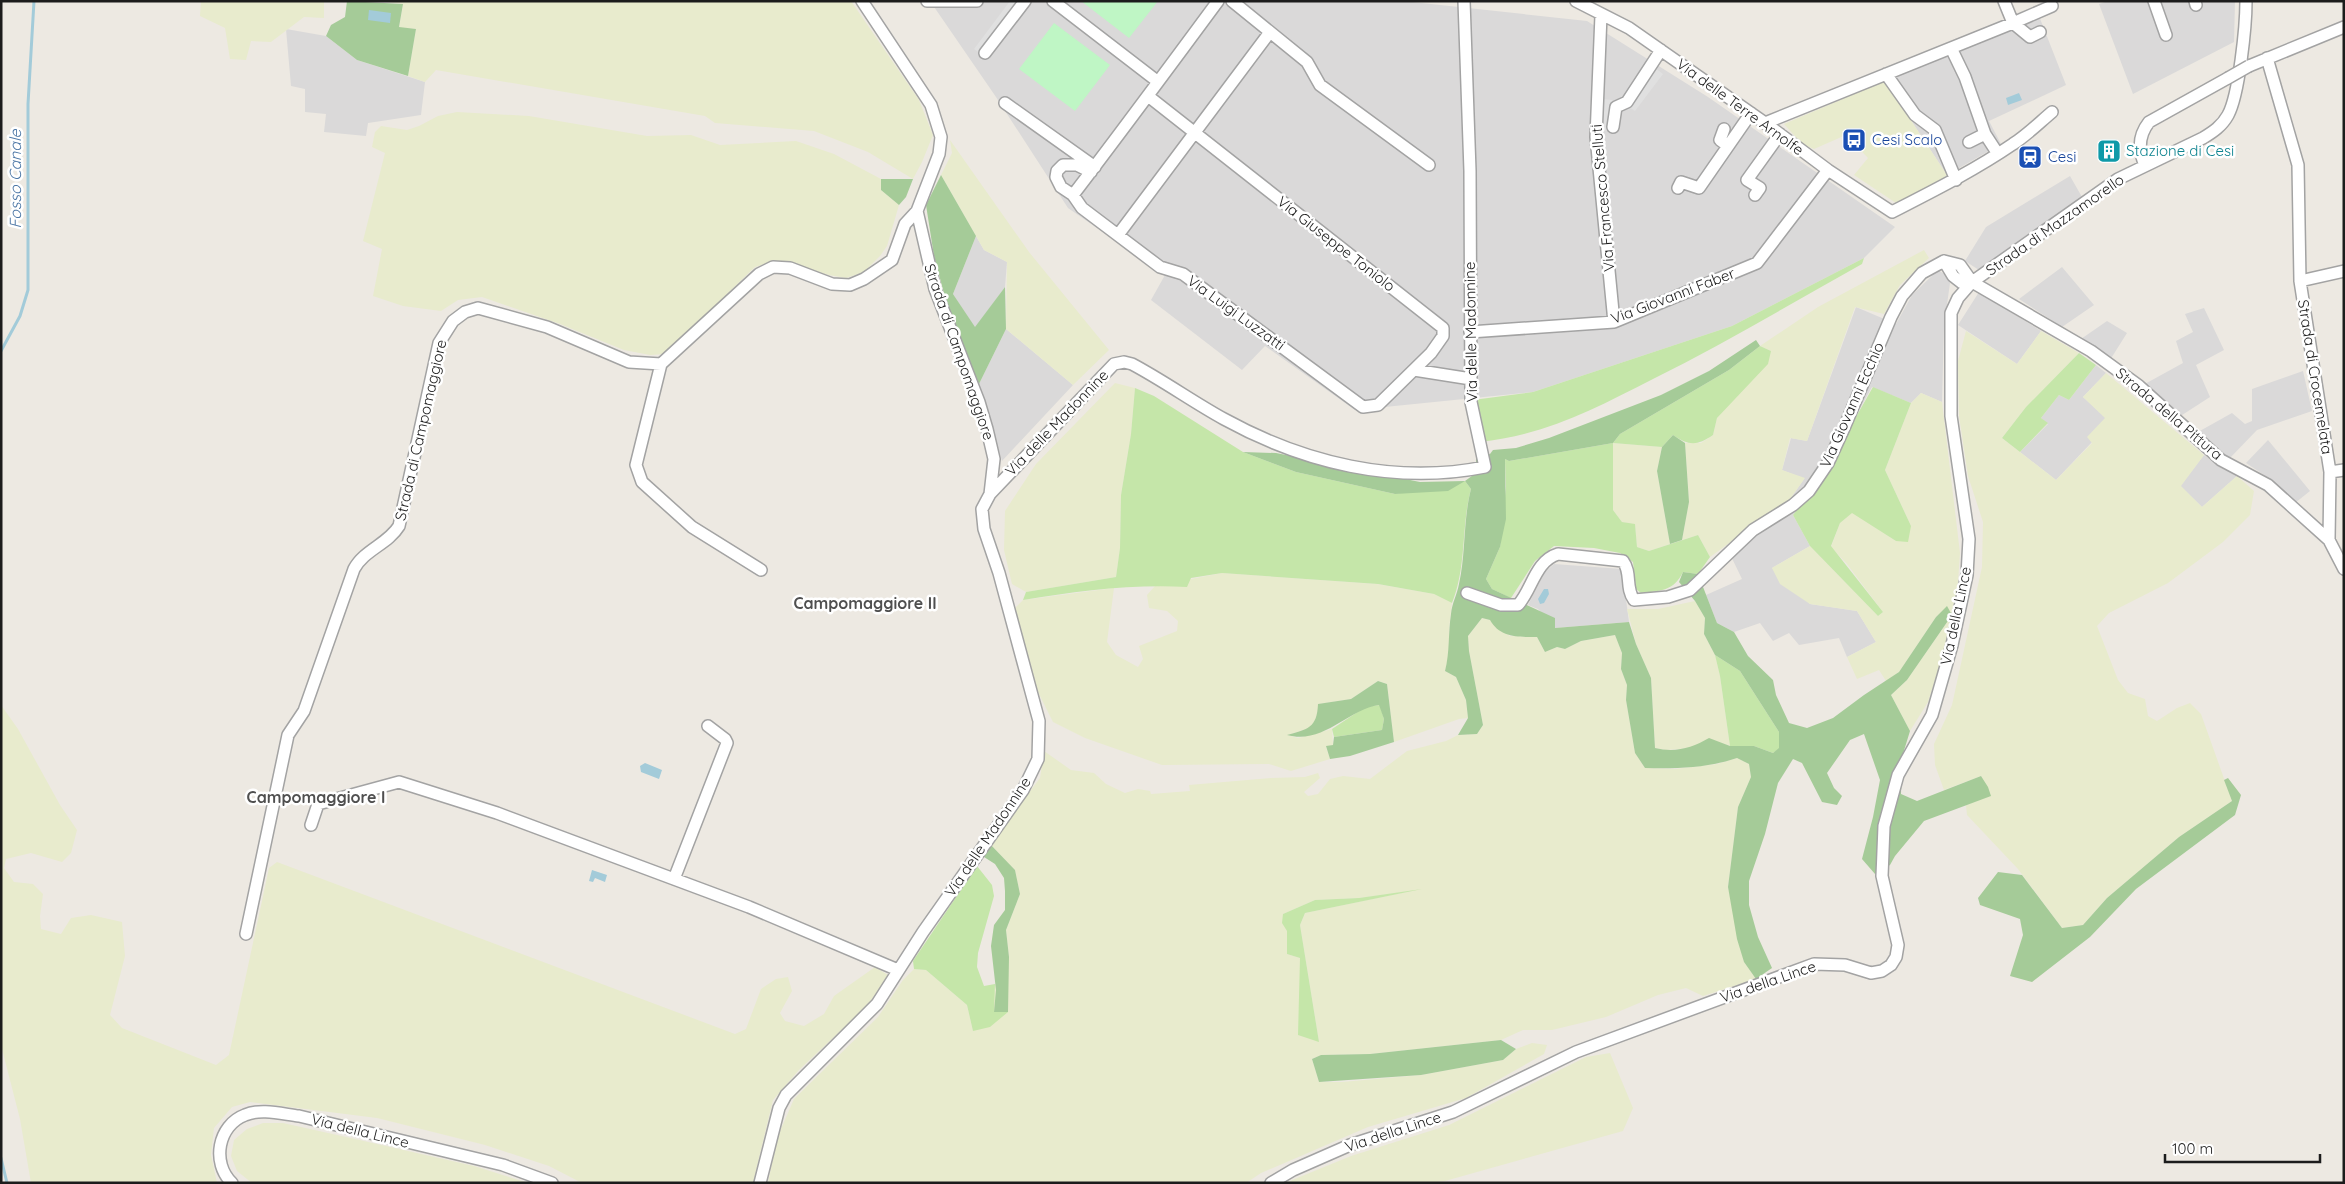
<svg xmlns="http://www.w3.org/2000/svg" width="2345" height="1184" viewBox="0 0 2345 1184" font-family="Quicksand,sans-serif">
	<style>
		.residential { fill: #dad9d9 }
		.farmland { fill: #e8ebcd; fill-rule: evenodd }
		.grass { fill: #c5e6a9 }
		.forest { fill: #a5cb98 }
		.park { fill: #bff6c5 }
		.parking { fill: #e0e0e0 }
		.water { fill: #a3cbd9 }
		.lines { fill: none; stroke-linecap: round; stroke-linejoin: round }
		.stream { stroke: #a3cbd9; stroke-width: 3 }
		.minor-casing { stroke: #a3a3a3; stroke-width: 14 }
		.minor { stroke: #fff; stroke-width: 11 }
		.minor-bridge-casing { stroke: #a3a3a3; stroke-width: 14; stroke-linecap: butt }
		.minor-bridge { stroke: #fff; stroke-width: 11 }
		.labels { text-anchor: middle; stroke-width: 5; stroke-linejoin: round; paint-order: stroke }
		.street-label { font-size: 15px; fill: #1c1c1c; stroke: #fff }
		.transit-label { font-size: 15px; fill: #164399; stroke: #fff; text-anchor: start }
		.culture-label { font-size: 15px; fill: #0d838f; stroke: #fff; text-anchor: start }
		.water-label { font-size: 16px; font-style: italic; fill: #4d77a6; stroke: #fff }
		.neighbourhood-label { font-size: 16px; font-weight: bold; fill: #4f4f4f; stroke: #fff }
	</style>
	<rect width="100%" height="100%" fill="#ede9e2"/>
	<path class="residential" d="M930 1H1403L1587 21 1708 97 1895 227 1864 258 1732 326 1533 392 1355 410 1265 346 1242 370 1151 300 1165 275 1068 208 996 97Z
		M2108 1H2235L2234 42 2133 94 2099 4Z
		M2039 16 2066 85 1989 121 2001 144 1947 175 1885 81Z
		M286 29 326 36 357 60 425 82 421 115 368 123 366 136 324 132 326 114 305 112V89L291 86Z
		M2070 176 2082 197 1979 270 1965 261 1986 227Z
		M976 236 984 250 1007 262 1005 287 975 328 953 294Z
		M2062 267 2094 305 2062 327 2019 299Z
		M1938 270 1946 275 1950 283 1944 326 1942 402 1921 393 1911 403 1872 387 1820 480 1793 515 1810 546 1772 568 1810 604 1857 611 1876 642 1847 657 1839 638 1799 645 1789 633 1773 641 1760 623 1734 632 1717 623 1706 595 1742 579 1726 546 1790 499 1804 479 1782 470 1791 438 1807 441 1856 307 1896 324 1912 295Z
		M1979 292 2041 331 2017 364 1958 325Z
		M2204 308 2224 350 2196 365 2210 397 2179 417 2143 385 2183 363 2176 341 2193 332 2185 314Z
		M2107 321 2127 333 2110 360 2081 339Z
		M1006 329 1073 385 1002 461 979 384Z
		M2096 365 2106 373 2083 397 2106 418 2088 437 2092 442 2056 480 2020 452 2048 424 2041 418 2059 395 2069 400Z
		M2303 371 2312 411 2257 430 2229 459 2198 432 2232 413 2245 424 2252 421V389Z
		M2268 440 2310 491 2295 503 2270 479 2246 463Z
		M2204 455 2218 466 2237 476 2202 507 2180 486Z
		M1554 564 1622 569 1629 622 1555 628 1538 609 1528 605 1544 573Z"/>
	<path class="farmland" d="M201 1H324V18L304 17 271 42 251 41 246 60 230 59 225 28 200 16Z
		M379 1H851L919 100 933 135 922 162 913 179 868 152 814 131 715 123 705 116 436 70 425 82 408 76 416 29 399 28 403 4Z
		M1885 81 1947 175 1937 184 1896 203 1854 175 1868 158 1846 135 1814 149 1802 144 1784 124Z
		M457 112 529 116 647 136 691 135 720 145 796 141 834 154 881 179V190L899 205 887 246 880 256 864 272 846 278 829 275 788 263 772 262 755 267 665 354 650 355 624 350 560 324 482 297 458 300 441 311 403 306 373 296 382 249 363 241 385 153 372 147 375 132 381 126 407 130 419 126 438 116Z
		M950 140 1029 252 1109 350 1073 385 1006 329 1007 262 984 250 941 175 952 153Z
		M1924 250 1929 258 1900 285 1884 314 1855 307 1807 441 1790 438 1782 470 1805 478 1790 499 1710 557 1698 535 1682 540 1689 502 1685 443H1701L1713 435 1717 418 1771 351 1760 346 1818 307Z
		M1966 331 2017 364 2041 331 2079 353 2026 407 2002 438 2056 480 2092 443 2087 437 2105 418 2083 397 2106 373 2204 455 2181 486 2202 507 2237 476 2254 491 2250 515 2223 542 2168 583 2109 613 2097 626 2118 680 2128 693 2145 699 2148 716 2157 721 2177 708 2190 703 2201 714 2232 801 2179 837 2107 898 2083 925 2062 928 2018 869 1967 815 1966 805 1990 796 1981 776 1944 790 1935 765 1934 744 1952 705 1982 567 1983 522 1968 476 1959 416 1958 361Z
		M1115 383 1135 388 1131 434 1121 495 1120 548 1116 577 1026 592 1012 584 1004 550 1005 511 1036 464Z
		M1921 393 1942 402 1960 553 1957 597 1954 620 1928 702 1910 731 1891 695 1907 680 1952 615 1947 607 1936 617 1899 672 1886 681 1879 670 1857 679 1847 657 1876 642 1857 611 1810 604 1780 584 1772 568 1810 546 1878 616 1883 612 1847 564 1831 547 1840 523 1852 512 1896 541 1911 526 1885 470 1911 403Z
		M1613 443 1662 447 1657 471 1670 544 1649 551 1637 547 1635 525 1622 522 1613 510Z
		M1222 573 1377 584 1434 594 1452 603 1449 629 1450 652 1445 671 1456 677 1466 700 1468 718 1459 719 1394 742 1387 684 1378 681 1351 699 1319 704 1318 717 1310 728 1288 735 1298 738 1332 729 1333 745 1326 747 1330 759 1291 771 1269 764 1162 765 1085 738 1053 722 1038 692 1015 608 1023 600 1114 588 1107 642 1116 655 1138 667 1143 659 1139 646 1177 631 1178 621 1167 611 1149 608 1147 595 1155 586Z
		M1695 601 1705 618 1704 634 1715 655 1720 676 1730 746 1709 739 1693 748 1666 750 1655 748 1651 678 1636 644 1627 609H1658Z
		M1482 618 1490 620 1510 636 1537 637 1545 652 1557 647 1565 649 1581 641 1615 635 1622 653 1621 669 1627 685 1626 700 1635 753 1645 768 1675 769 1717 764 1737 758 1749 764 1751 777 1738 807 1728 887 1744 962 1756 979 1703 996 1686 988 1658 995 1606 1017 1552 1030H1523L1501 1040 1370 1054 1321 1055 1312 1059 1319 1082H1342L1421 1075 1503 1060 1516 1049 1532 1043 1547 1045 1544 1054 1466 1098 1368 1127 1261 1173 1246 1183H768L777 1138 794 1099 878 1017 903 980 914 969 926 970 967 1005 973 1031 1009 957 1006 930 1020 894 1015 870 990 844 1040 778 1044 751 1071 770 1094 773 1106 784 1125 793 1138 789 1150 791 1151 794 1190 791 1189 785 1271 778 1305 777 1318 773 1320 778 1304 792 1308 796 1318 794 1330 779 1343 776 1370 779 1407 751 1446 741 1458 735 1477 734 1483 725 1469 651 1468 636ZM1411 891 1305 913 1300 925 1319 1042 1300 987V958L1287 954V931L1283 914 1315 900 1359 898Z
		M1 705 18 729 60 805 77 830 71 853 62 862 31 853 6 859 4 868 14 882 33 884 43 894 40 916 41 929 61 934 71 918 91 915 122 922 125 956 110 1015 122 1028 216 1065 229 1055 269 868 277 862 735 1034 746 1029 761 989 776 979 788 977 792 991 780 1013 785 1021 804 1026 824 1014 834 996 875 967 888 975 868 1005 799 1070 773 1100 753 1183H582L549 1166 485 1145 377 1118 250 1102 232 1107 214 1128 211 1155 217 1183H31L20 1119 1 1045Z
		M1610 1053 1633 1108 1623 1131 1445 1181 1429 1183H1285L1351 1156 1449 1125 1586 1057Z
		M263 1123H283L355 1139 474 1166 528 1183H252L237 1171 231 1156 234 1140 247 1129Z"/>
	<path class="grass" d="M1864 258 1862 264C1792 303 1724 344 1653 379 1594 409 1546 435 1479 442L1473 400 1533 392 1732 326Z
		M1760 346 1771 351 1768 364 1717 418 1713 435C1697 446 1689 446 1673 435L1662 447 1613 443V510L1622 522 1635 524 1637 547 1649 551 1698 535 1710 557 1698 574 1683 572C1674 591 1660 591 1641 593L1636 589 1633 562 1620 553 1594 548 1554 546 1535 561 1511 598 1492 589 1486 579 1500 547 1506 487 1505 459 1509 461 1613 443 1620 434 1729 370Z
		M2079 353 2096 365 2069 400 2059 395 2041 418 2048 423 2020 452 2002 438 2026 407Z
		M1873 387 1911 403 1885 470 1911 526 1908 542 1896 541 1852 513 1840 523 1831 546 1883 612 1878 616 1810 546 1793 515 1820 480Z
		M1135 388 1154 396 1243 452 1296 472 1395 494 1465 481 1471 489C1461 526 1467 566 1452 603L1434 594 1378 584 1222 573 1191 578 1187 587C1133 584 1077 591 1023 600L1026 592 1116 577 1120 548 1121 495 1131 434Z
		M1715 655 1740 671 1779 732V749L1773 753 1754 746H1730L1720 676Z
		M1380 705 1384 719 1382 730 1334 737 1332 729 1365 707Z
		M977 866 992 885 994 896 978 953 977 967 984 986 995 984 994 1012H1008L990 1027 973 1031 967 1005 926 970 914 969 913 961Z
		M1422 889 1305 913 1300 925 1319 1042 1298 1035 1300 958 1287 954V931L1282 923 1283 914 1315 900 1359 898Z"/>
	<path class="forest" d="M347 1 403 4 399 27 416 29 408 76 357 60 326 36 331 25 345 17Z
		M941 175 976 236 953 294 975 327 1005 287 1006 329 979 384 950 316 934 256 926 205Z
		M881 179H913L906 197 899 205 881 190Z
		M1756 340 1760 346 1729 370 1620 434 1613 443 1509 461 1505 459 1506 519 1500 547 1486 579 1492 589 1555 618V628L1629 622 1636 644 1651 678 1655 748C1675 753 1692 748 1709 738L1730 746H1754L1773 753 1779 748V732L1740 671 1715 655 1704 634 1705 618 1695 601 1679 582 1683 572 1698 574 1717 623 1734 632 1748 656 1773 680 1776 695 1789 723 1807 728 1833 718 1864 695 1899 672 1936 617 1947 606 1952 615 1907 680 1891 695 1910 731 1902 757 1901 794 1917 801 1981 776 1988 787 1991 796 1924 821 1895 856 1890 865 1875 874 1862 859 1873 817 1880 780 1864 734 1850 740 1827 773 1834 788 1842 796 1837 805 1822 802 1802 763 1793 759 1778 783 1765 834 1749 881V905L1758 937 1772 968 1756 979 1744 962 1737 939 1728 887 1738 807 1751 777 1749 764 1737 758C1707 768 1676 769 1645 768L1635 753 1626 700 1627 685 1621 669 1622 653 1615 635 1581 641 1565 649 1557 647 1545 652 1537 637C1519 637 1500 638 1490 620L1482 618 1468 636 1469 651 1483 725 1477 734 1458 735 1468 718 1466 700 1456 677 1445 671C1450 652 1448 633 1451 614 1452 603 1457 595 1459 584 1466 553 1463 520 1471 489L1465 481 1448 491 1395 494 1296 472 1243 452 1276 453 1420 482 1465 481 1476 473V459L1490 454 1493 450 1516 448 1549 438 1661 395 1709 371Z
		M1673 435 1685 443 1689 502 1682 540 1670 544 1657 471 1662 447Z
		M1378 681 1387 684 1394 742 1350 756 1330 759 1326 746 1333 745 1334 737 1382 730 1384 719 1379 705C1347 710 1323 745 1287 735 1308 729 1317 728 1318 704L1351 699Z
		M2228 778 2241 795 2235 815 2136 889 2090 937 2032 982 2010 976 2023 935 2020 919 1980 905 1978 898 1998 872 2022 875 2062 928 2083 925 2107 898 2179 837 2232 801 2224 780Z
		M990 844 1015 870 1020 894 1006 930 1009 957 1008 1012H994L996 990 991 946 994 925 1005 910V891L1004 878 995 864 984 857V850Z
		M1501 1040 1516 1049 1503 1060 1421 1075 1319 1082 1312 1059 1321 1055 1370 1054Z"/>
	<path class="park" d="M1081 1H1158L1129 38Z
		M1054 23 1110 65 1075 111 1019 69Z"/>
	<path class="parking" d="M1010 1H1020L981 54 974 49Z
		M1655 68 1663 74 1635 111 1629 107Z
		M1603 99 1612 100 1610 131 1602 130Z"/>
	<path class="water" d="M369 10 391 13 390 23 368 20Z
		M2019 93 2022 100 2008 105 2006 98Z
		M1544 589H1548L1549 594 1544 603 1540 604 1538 599Z
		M645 763 662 770 659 779 641 772 640 766Z
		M592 870 607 875 605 882 595 878 593 882 589 881Z"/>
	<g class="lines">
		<path class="stream" d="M1 351 20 316 28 290V104L34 1
			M1 1158 7 1183"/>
		<g class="minor-casing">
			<path id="minor" d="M862 1 931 105 941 137 939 154 917 211 935 289 979 402 987 429 994 459 990 494
				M927 1H977
				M1053 1 1157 81
				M1232 1 1307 62 1320 85 1429 165
				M1576 1 1629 28 1765 123 1828 170 1892 212C1933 191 1975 170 2013 144 2027 135 2039 123 2052 112
				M2154 1 2166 35
				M2195 1 2196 5
				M1601 15 1596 137 1614 322
				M2040 32 2030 37 2013 23 2052 6
				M1951 48 1965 77 1985 134 1998 154
				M985 53 1025 1
				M2267 58 2298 165 2300 281 2330 472 2329 540
				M2249 66 2344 27
				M1886 74 1915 115 1935 130 1956 180
				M1005 103 1095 167
				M1765 123 2013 23 2004 1
				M1613 127 1616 107 1627 102 1661 50
				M1724 129 1720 140 1728 146
				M1969 142 1985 134
				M2145 165C2138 150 2138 136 2149 122L2228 78
				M1091 172 1077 165H1063L1057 171 1056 177 1061 187 1073 195C1122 131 1170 66 1218 1
				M1678 188 1681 182 1699 188 1751 113
				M1073 195 1082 208 1160 267 1183 274 1363 407 1378 405 1431 353 1443 336V328L1148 96
				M1755 195 1760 188 1747 180 1780 134
				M1118 235 1270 32
				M1944 261 1953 276 1962 283 1972 282
				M2300 281 2344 271
				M1972 282 2091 351 2139 386 2221 460 2268 485 2329 540 2344 569
				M1470 332 1614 322 1757 263 1828 170
				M1414 370 1471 379
				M2330 472 2344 470
				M761 570 692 527 642 482 636 465 661 364 759 274 773 267 790 268 832 284 850 285 864 279 892 260 905 224 917 211
				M1467 593 1501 605H1518C1532 590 1535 561 1558 554L1623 561C1632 573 1625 588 1634 600L1668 597 1690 590 1753 530 1793 505 1809 491 1828 463 1844 428 1891 317 1902 296 1922 273 1944 261 1960 265 1972 282
				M311 825 318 804 399 782 497 813 749 907 898 970
				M674 879 727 743 725 739 708 726
				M246 934 288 735 304 711 354 569C364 550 388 544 399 526L439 343 453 321 465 312 478 308 547 327 629 362 661 364
				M232 1183C211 1163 218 1125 245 1115 261 1108 282 1114 299 1116L503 1165 552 1183
				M760 1183 779 1108 786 1095 877 1004 923 932 1023 790 1038 759 1039 721 999 573 984 529 982 509 990 494 1114 364 1124 362 1132 364C1164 381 1193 402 1224 419 1304 463 1395 485 1485 467L1471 402 1470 171 1464 1
				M1271 1183 1293 1170 1350 1145 1453 1112 1576 1052 1814 964 1845 965 1871 973 1882 971 1891 965 1896 957 1898 945 1882 876 1884 826 1898 775 1932 715 1952 645 1967 575 1969 539 1951 416V313L1958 298 1972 282 2118 179 2203 138C2213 132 2222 126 2228 115 2239 95 2246 26 2246 1"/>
		</g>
		<use href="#minor" class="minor"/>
		<g class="minor-bridge-casing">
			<path id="minor-bridge" d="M2228 78 2249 66"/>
		</g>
		<use href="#minor-bridge" class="minor-bridge"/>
	</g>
	<defs>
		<g id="bus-square" transform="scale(1.25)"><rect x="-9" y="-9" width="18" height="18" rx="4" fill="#1a4fb4" stroke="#fff"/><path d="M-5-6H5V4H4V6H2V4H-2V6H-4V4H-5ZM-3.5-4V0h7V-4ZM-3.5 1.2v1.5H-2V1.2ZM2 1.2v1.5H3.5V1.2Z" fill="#fff"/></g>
		<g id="building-square" transform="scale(1.25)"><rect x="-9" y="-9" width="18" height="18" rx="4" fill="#0f9aa8" stroke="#fff"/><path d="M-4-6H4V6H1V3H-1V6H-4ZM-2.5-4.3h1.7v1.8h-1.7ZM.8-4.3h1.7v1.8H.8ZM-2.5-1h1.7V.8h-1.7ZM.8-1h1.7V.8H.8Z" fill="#fff"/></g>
		<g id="station-square" transform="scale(1.25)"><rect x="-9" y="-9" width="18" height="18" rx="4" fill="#1a4fb4" stroke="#fff"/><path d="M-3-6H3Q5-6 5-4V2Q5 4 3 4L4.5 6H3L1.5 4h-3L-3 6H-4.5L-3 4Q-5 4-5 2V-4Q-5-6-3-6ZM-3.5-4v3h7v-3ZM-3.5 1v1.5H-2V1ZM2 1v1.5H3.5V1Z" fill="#fff"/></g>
	</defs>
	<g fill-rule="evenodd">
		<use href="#bus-square" x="1854" y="140"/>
		<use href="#building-square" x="2109" y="151"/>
		<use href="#station-square" x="2030" y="157"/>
	</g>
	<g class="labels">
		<g class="street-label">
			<text transform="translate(1740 107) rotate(36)" y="5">Via delle Terre Arnolfe</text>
			<text transform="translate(1603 198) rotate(-95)" y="5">Via Francesco Stelluti</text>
			<text transform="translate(2055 225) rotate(-35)" y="5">Strada di Mazzamorello</text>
			<text transform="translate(1336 244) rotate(38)" y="5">Via Giuseppe Toniolo</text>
			<text transform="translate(1673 296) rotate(-21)" y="5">Via Giovanni Faber</text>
			<text transform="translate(1236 313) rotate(36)" y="5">Via Luigi Luzzatti</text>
			<text transform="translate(1471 332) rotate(-91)" y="5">Via delle Madonnine</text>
			<text transform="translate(959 352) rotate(71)" y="5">Strada di Campomaggiore</text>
			<text transform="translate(2315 377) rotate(81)" y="5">Strada di Crocemelata</text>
			<text transform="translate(1852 405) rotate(-66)" y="5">Via Giovanni Ecchio</text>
			<text transform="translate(2169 414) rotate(40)" y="5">Strada della Pittura</text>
			<text transform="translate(1057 423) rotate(-46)" y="5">Via delle Madonnine</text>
			<text transform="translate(421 430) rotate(-77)" y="5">Strada di Campomaggiore</text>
			<text transform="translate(1956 616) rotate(-78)" y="5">Via della Lince</text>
			<text transform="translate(988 837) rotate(-56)" y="5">Via delle Madonnine</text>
			<text transform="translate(1768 982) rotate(-19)" y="5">Via della Lince</text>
			<text transform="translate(360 1131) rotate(14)" y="5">Via della Lince</text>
			<text transform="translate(1393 1132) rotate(-18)" y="5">Via della Lince</text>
		</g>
		<g class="transit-label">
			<text x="1872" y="145">Cesi Scalo</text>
			<text x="2048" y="162">Cesi</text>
		</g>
		<g class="culture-label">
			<text x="2126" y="156">Stazione di Cesi</text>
		</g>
		<g class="water-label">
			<text transform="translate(15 179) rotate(-90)" y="6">Fosso Canale</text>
		</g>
		<g class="neighbourhood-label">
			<text x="865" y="609">Campomaggiore II</text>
			<text x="316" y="803">Campomaggiore I</text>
		</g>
	</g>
	<rect width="2345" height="1184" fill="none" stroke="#1c1c1c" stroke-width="5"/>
	<path d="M2165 1154v8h155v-8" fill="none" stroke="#1c1c1c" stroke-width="2.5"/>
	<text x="2172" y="1154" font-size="15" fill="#1c1c1c" stroke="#ffffff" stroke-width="4" paint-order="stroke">100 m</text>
</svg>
